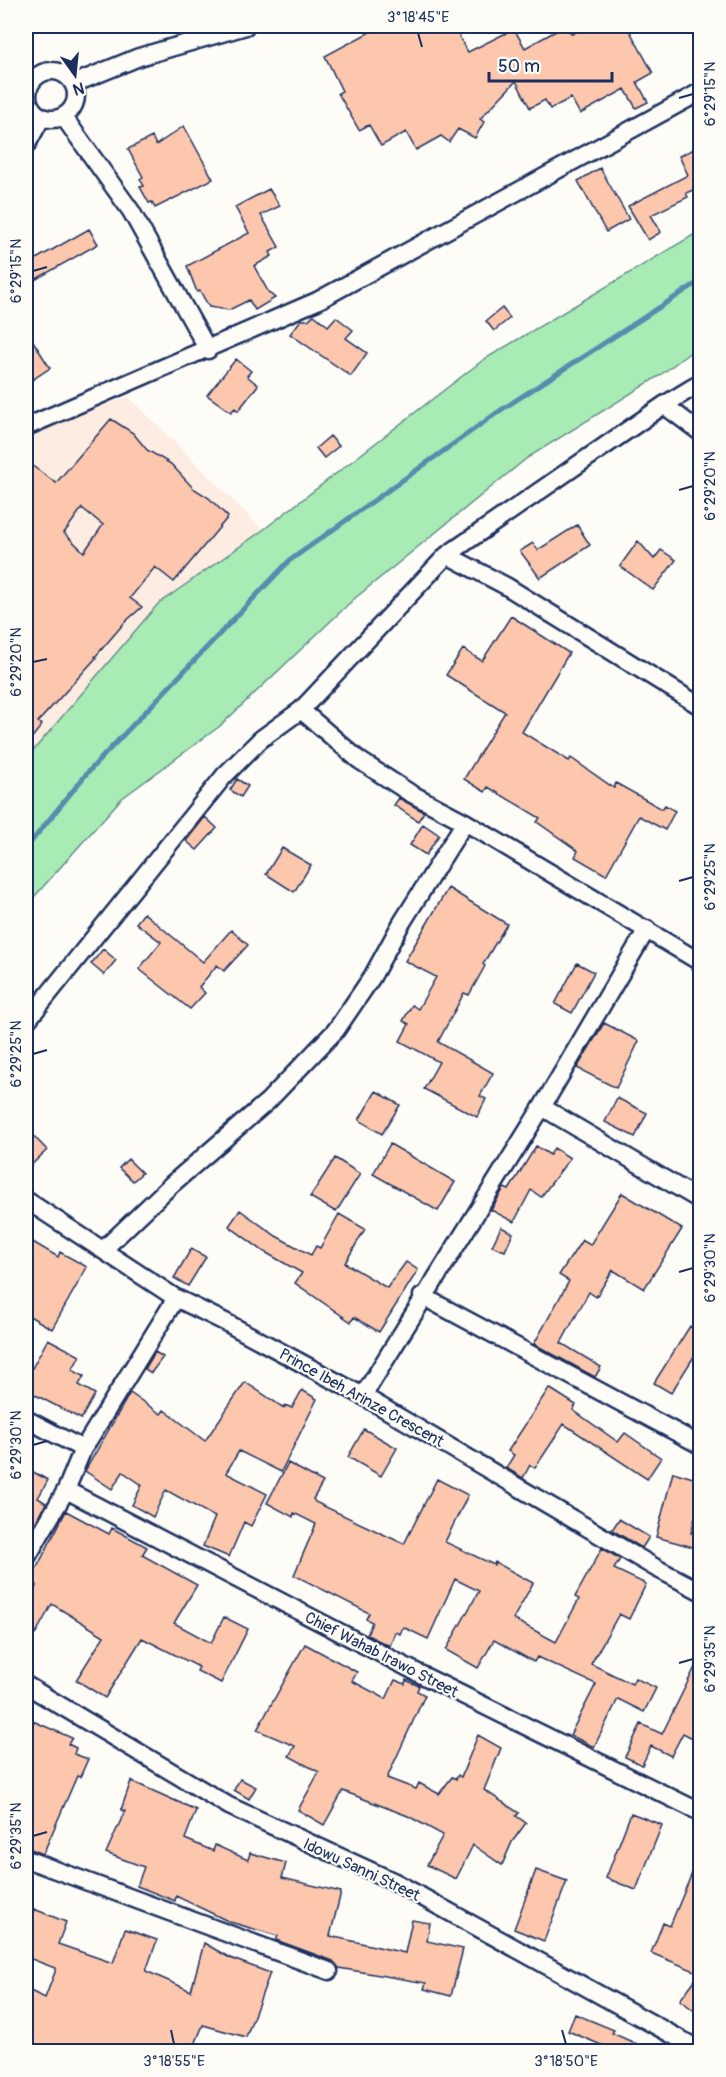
<svg xmlns="http://www.w3.org/2000/svg" width="726" height="2077" viewBox="0 0 726 2077" font-family="Pangolin,sans-serif">
	<style>
		.built { fill: #fdece1 }
		.green { fill: #a8ebb5; stroke: #628d8a; stroke-width: 1.5 }
		.lines { fill: none; stroke-linecap: round; stroke-linejoin: round }
		.stream { stroke: #598cae; stroke-width: 5 }
		.building { fill: #fcc7ad; stroke: #1b2f5e; stroke-width: 1.5; fill-rule: evenodd }
		.minor-casing { stroke: #1b2f5e; stroke-width: 21 }
		.minor { stroke: #fdfcf7; stroke-width: 16 }
		.ticks { fill: none; stroke: #1b2f5e; stroke-width: 2 }
		.labels { text-anchor: middle; stroke-width: 4.5; stroke-linejoin: round; paint-order: stroke }
		.street-label { font-size: 16px; fill: #1b2f5e; stroke: #fdfcf7 }
		.neatline { fill: none; stroke: #1b2f5e; stroke-width: 2 }
		.ticks-label { font-size: 15px; text-anchor: middle; fill: #1b2f5e }
	</style>
	<rect width="100%" height="100%" fill="#fdfcf7"/>
	<filter id="ink" filterUnits="userSpaceOnUse"><feTurbulence type="fractalNoise" baseFrequency=".0167" numOctaves="2"/><feDisplacementMap in="SourceGraphic" scale="12" xChannelSelector="R" yChannelSelector="G"/><feConvolveMatrix kernelMatrix="1 2 1 2 8 2 1 2 1" color-interpolation-filters="sRGB"/></filter>
	<g filter="url(#ink)">
		<path class="built" d="M129 397 263 530 158 604 26 759V428Z"/>
		<path class="green" d="M700 231V345L659 376 527 458 354 599 220 726 121 799 26 906V759L158 604 263 530 483 360Z"/>
		<g class="lines">
			<path class="stream" d="M26 848 88 772 289 561 501 410 700 281"/>
		</g>
		<path class="building" d="M381 26H453L468 52 514 29 525 48 565 26 572 34 588 26H627L653 73 637 82 648 102 636 108 625 89 580 114 571 98 550 109 545 100 530 108 516 81 480 119 484 122 475 138 458 129 449 142 441 136 416 150 406 132 381 146 369 125 359 130 338 93 342 91 325 56Z
			M184 126 213 179 155 208 152 202 149 203 140 187 144 186 140 179 143 177 128 149 152 137 156 145Z
			M700 146V201L695 189 686 193 688 197 651 215 661 232 648 240 628 206 688 175 679 156Z
			M600 168 629 219 606 232 578 181Z
			M269 189 280 206 261 215 279 247 270 252 272 256 254 266 269 293 275 298 255 310 249 300 229 310 209 307 200 291 197 292 187 266 249 233 235 207Z
			M89 229 98 244 26 285V247L36 259Z
			M502 308 510 318 494 331 486 321Z
			M314 315 328 326 336 317 353 330 346 338 367 353 351 376 290 334 301 320H308Z
			M26 330 50 368 26 384Z
			M236 359 251 371 247 376 258 385 238 411 235 408 231 412 207 395Z
			M111 419 133 433 147 450 171 464 193 488 209 498 228 517 174 582 155 567 130 598 142 607 125 622 95 657 96 658 38 722 42 725 26 745V472L31 465 56 483ZM82 508 103 525 84 552 64 533Z
			M330 436 339 446 324 458 316 448Z
			M577 525 590 545 540 578 520 551 533 543 538 550Z
			M638 541 654 559 661 550 676 560 653 590 620 566Z
			M511 616 569 653 522 732 569 761 571 758 614 788 616 783 662 809 665 805 675 811 665 830 639 816 606 875 575 857 578 851 537 822 540 818 488 787 485 792 464 779 505 712 446 675 463 649 482 661Z
			M237 779 248 786 241 797 230 790Z
			M399 798 424 812 418 821 394 805Z
			M205 817 217 828 197 850 186 841Z
			M423 824 439 835 426 855 410 845Z
			M282 848 311 865 294 892 266 874Z
			M448 888 507 924 483 964 485 966 469 995 464 993 438 1042 493 1073 480 1096 486 1099 477 1117 424 1089 439 1062 400 1041 409 1024 403 1021 412 1005 418 1009 436 977 405 961Z
			M144 913 203 962 231 930 248 945 224 971 217 965 199 987 205 993 190 1009 139 969 161 942 136 923Z
			M103 949 116 960 104 975 91 964Z
			M577 963 594 972 572 1013 555 1004Z
			M604 1023 639 1041 616 1088 577 1068Z
			M376 1091 400 1105 382 1134 359 1120Z
			M617 1098 647 1113 635 1137 605 1122Z
			M26 1128 47 1150 26 1170Z
			M390 1144 455 1182 438 1211 373 1174Z
			M536 1146 550 1155 554 1148 570 1158 541 1197 531 1190 514 1222 491 1210 504 1188 509 1190Z
			M335 1158 360 1174 336 1212 310 1197Z
			M128 1159 142 1173 133 1181 119 1168Z
			M622 1193 682 1229 644 1289 613 1270 596 1297 589 1292 561 1343 601 1367 595 1377 534 1344 569 1281 559 1275 582 1240 590 1245Z
			M240 1210 276 1236 311 1255 316 1246 320 1248 339 1214 365 1229 345 1263 387 1288 406 1262 418 1270 379 1332 354 1317 351 1322 295 1283 302 1273 263 1251 229 1226Z
			M501 1227 513 1233 505 1251 492 1246Z
			M26 1238 58 1257 60 1252 87 1267 52 1329 26 1314Z
			M191 1249 206 1257 188 1286 174 1278Z
			M690 1326 700 1333V1347L671 1393 654 1383Z
			M48 1339 80 1356 72 1370 84 1376 79 1385 95 1394 81 1419 26 1390V1367L31 1370Z
			M155 1352 163 1357 151 1373 145 1369Z
			M245 1382 284 1408 285 1405 292 1408 302 1390 317 1399 281 1472 239 1451 226 1473 267 1494 251 1526 244 1522 229 1557 203 1546 215 1517 166 1490 153 1517 132 1505 142 1485 123 1472 112 1489 85 1471 130 1393 161 1414 164 1410 205 1441Z
			M549 1388 576 1405 573 1410 618 1442 625 1433 661 1458 647 1479 564 1424 535 1468 530 1465 523 1478 506 1468 514 1455 508 1451Z
			M364 1429 397 1448 381 1476 348 1457Z
			M288 1463 323 1482 313 1499 315 1502 404 1544 437 1479 468 1495 445 1542 494 1565 495 1562 533 1583 513 1619 556 1642 579 1599 575 1597 602 1548 620 1559 614 1569 646 1584 629 1619 619 1614 591 1664 632 1684 635 1678 656 1688 644 1712 618 1699 594 1747 570 1735 596 1684 537 1657 534 1662 494 1640 478 1668 446 1650 479 1591 455 1579 428 1639 403 1627 400 1634 395 1632 390 1646 367 1635 372 1622 366 1619 369 1613 294 1575 316 1524 294 1513 293 1517 267 1503Z
			M26 1468 48 1480 38 1498 46 1503 34 1525 26 1521Z
			M673 1472 700 1480V1499L691 1533 700 1535V1549L656 1537Z
			M66 1511 109 1534 112 1528 147 1547 142 1555 197 1585 174 1623 211 1643 224 1617 248 1629 221 1683 197 1671 199 1667 142 1638 105 1698 76 1680 104 1636 52 1604 35 1635 26 1629V1606L37 1585 30 1581Z
			M619 1519 649 1537 642 1548 612 1530Z
			M305 1644 357 1672 352 1681 386 1699 395 1680 405 1684 406 1680 419 1686 417 1691 425 1695 387 1778 416 1789 419 1783 439 1794 452 1777 456 1779 458 1775 461 1777 478 1735 501 1748 484 1790 519 1813 516 1816 526 1823 512 1842 502 1865 473 1845 456 1879 427 1865 443 1835 408 1816 343 1791 324 1825 298 1810 319 1772 289 1756 295 1746 257 1730Z
			M700 1657V1742L683 1733 671 1756 651 1746 642 1765 625 1757 641 1724 662 1734Z
			M26 1718 72 1738 68 1744 76 1748 74 1754 88 1759 80 1777 77 1776 43 1854 26 1847Z
			M240 1779 256 1787 249 1799 234 1790Z
			M131 1781 196 1810 185 1839 213 1851 215 1845 248 1860 250 1853 286 1863 282 1878 341 1892 330 1936 405 1953 412 1920 430 1923 427 1941 463 1949 451 1996 424 1989 426 1983 339 1968 333 1961 276 1940 278 1936 230 1922 176 1896 175 1901 137 1886 144 1867 106 1853 125 1811 121 1810Z
			M631 1813 662 1825 636 1890 606 1878Z
			M700 1854V2015L680 2000 700 1973 651 1953 663 1923 670 1926Z
			M536 1870 567 1881 544 1941 514 1929Z
			M34 1909 66 1922 58 1944 113 1963 125 1929 157 1940 146 1971 191 1991 204 1943 230 1958 270 1973 246 2037 203 2025 192 2052H26V1989L45 1998 55 1972V1968L26 1957V1930Z
			M575 2014 614 2030 612 2033 655 2052H618L568 2031Z"/>
		<g class="lines">
			<g class="minor-casing">
				<path id="minor" d="M28 95a24 24 0 1 1 48 0a24 24 0 1 1-48 0Z
					M73 84 139 57 246 26
					M63 116 131 211 208 350
					M26 146 42 117
					M664 405 700 432
					M26 427 317 301 700 92
					M447 555 506 586 700 706
					M301 710 359 760 410 793 465 822 700 962
					M26 1022 224 776 261 739 301 710 447 555 664 405 700 383
					M542 1107 700 1200
					M26 1200 176 1298 227 1323 363 1396 656 1568 700 1591
					M103 1250 172 1184 268 1101 336 1030 372 977 401 924 465 822
					M422 1296 700 1445
					M363 1396 542 1107 647 929
					M26 1419 83 1449
					M66 1490 422 1675 700 1812
					M26 1559 66 1490 83 1449 176 1298
					M26 1685 229 1806 395 1882 700 2050
					M26 1859 329 1971"/>
			</g>
			<use href="#minor" class="minor"/>
		</g>
	</g>
	<path class="ticks" d="M418 33 422 47M679 98 693 94M33 271 47 267M679 490 693 486M33 662 47 659M679 881 693 877M33 1054 47 1050M679 1272 693 1268M33 1445 47 1441M679 1663 693 1659M33 1836 47 1832M171 2030 174 2044M562 2030 566 2044"/>
	<g class="labels">
		<g class="street-label">
			<text transform="translate(362 1397) rotate(29)" y="6">Prince Ibeh Arinze Crescent</text>
			<text transform="translate(382 1654) rotate(27)" y="6">Chief Wahab Irawo Street</text>
			<text transform="translate(362 1869) rotate(25)" y="6">Idowu Sanni Street</text>
		</g>
	</g>
	<rect width="726" height="2077" fill="none" stroke="#fdfcf7" stroke-width="66"/>
	<g transform="translate(75 75) rotate(165)" stroke="#fdfcf7" stroke-width="4.5" paint-order="stroke">
	<path d="M0-4.5L10 22L0 15L-10 22Z" fill="#1b2f5e"/>
	<text y="-9" font-size="16" font-weight="bold" text-anchor="middle" fill="#1b2f5e">N</text>
	</g>
	<path d="M489 72v9h123v-9" fill="none" stroke="#1b2f5e" stroke-width="3"/>
	<text x="498" y="72" font-size="18" fill="#1b2f5e" stroke="#fdfcf7" stroke-width="4.5" paint-order="stroke">50 m</text>
	<rect x="33" y="33" width="660" height="2011" class="neatline"/>
	<g class="ticks-label">
		<text x="418" y="22">3°18'45"E</text>
		<text transform="translate(710 94) rotate(-90)" y="5">6°29'15"N</text>
		<text transform="translate(16 271) rotate(-90)" y="5">6°29'15"N</text>
		<text transform="translate(710 486) rotate(-90)" y="5">6°29'20"N</text>
		<text transform="translate(16 662) rotate(-90)" y="5">6°29'20"N</text>
		<text transform="translate(710 877) rotate(-90)" y="5">6°29'25"N</text>
		<text transform="translate(16 1054) rotate(-90)" y="5">6°29'25"N</text>
		<text transform="translate(710 1268) rotate(-90)" y="5">6°29'30"N</text>
		<text transform="translate(16 1445) rotate(-90)" y="5">6°29'30"N</text>
		<text transform="translate(710 1659) rotate(-90)" y="5">6°29'35"N</text>
		<text transform="translate(16 1836) rotate(-90)" y="5">6°29'35"N</text>
		<text x="174" y="2066">3°18'55"E</text>
		<text x="566" y="2066">3°18'50"E</text>
	</g>
</svg>
